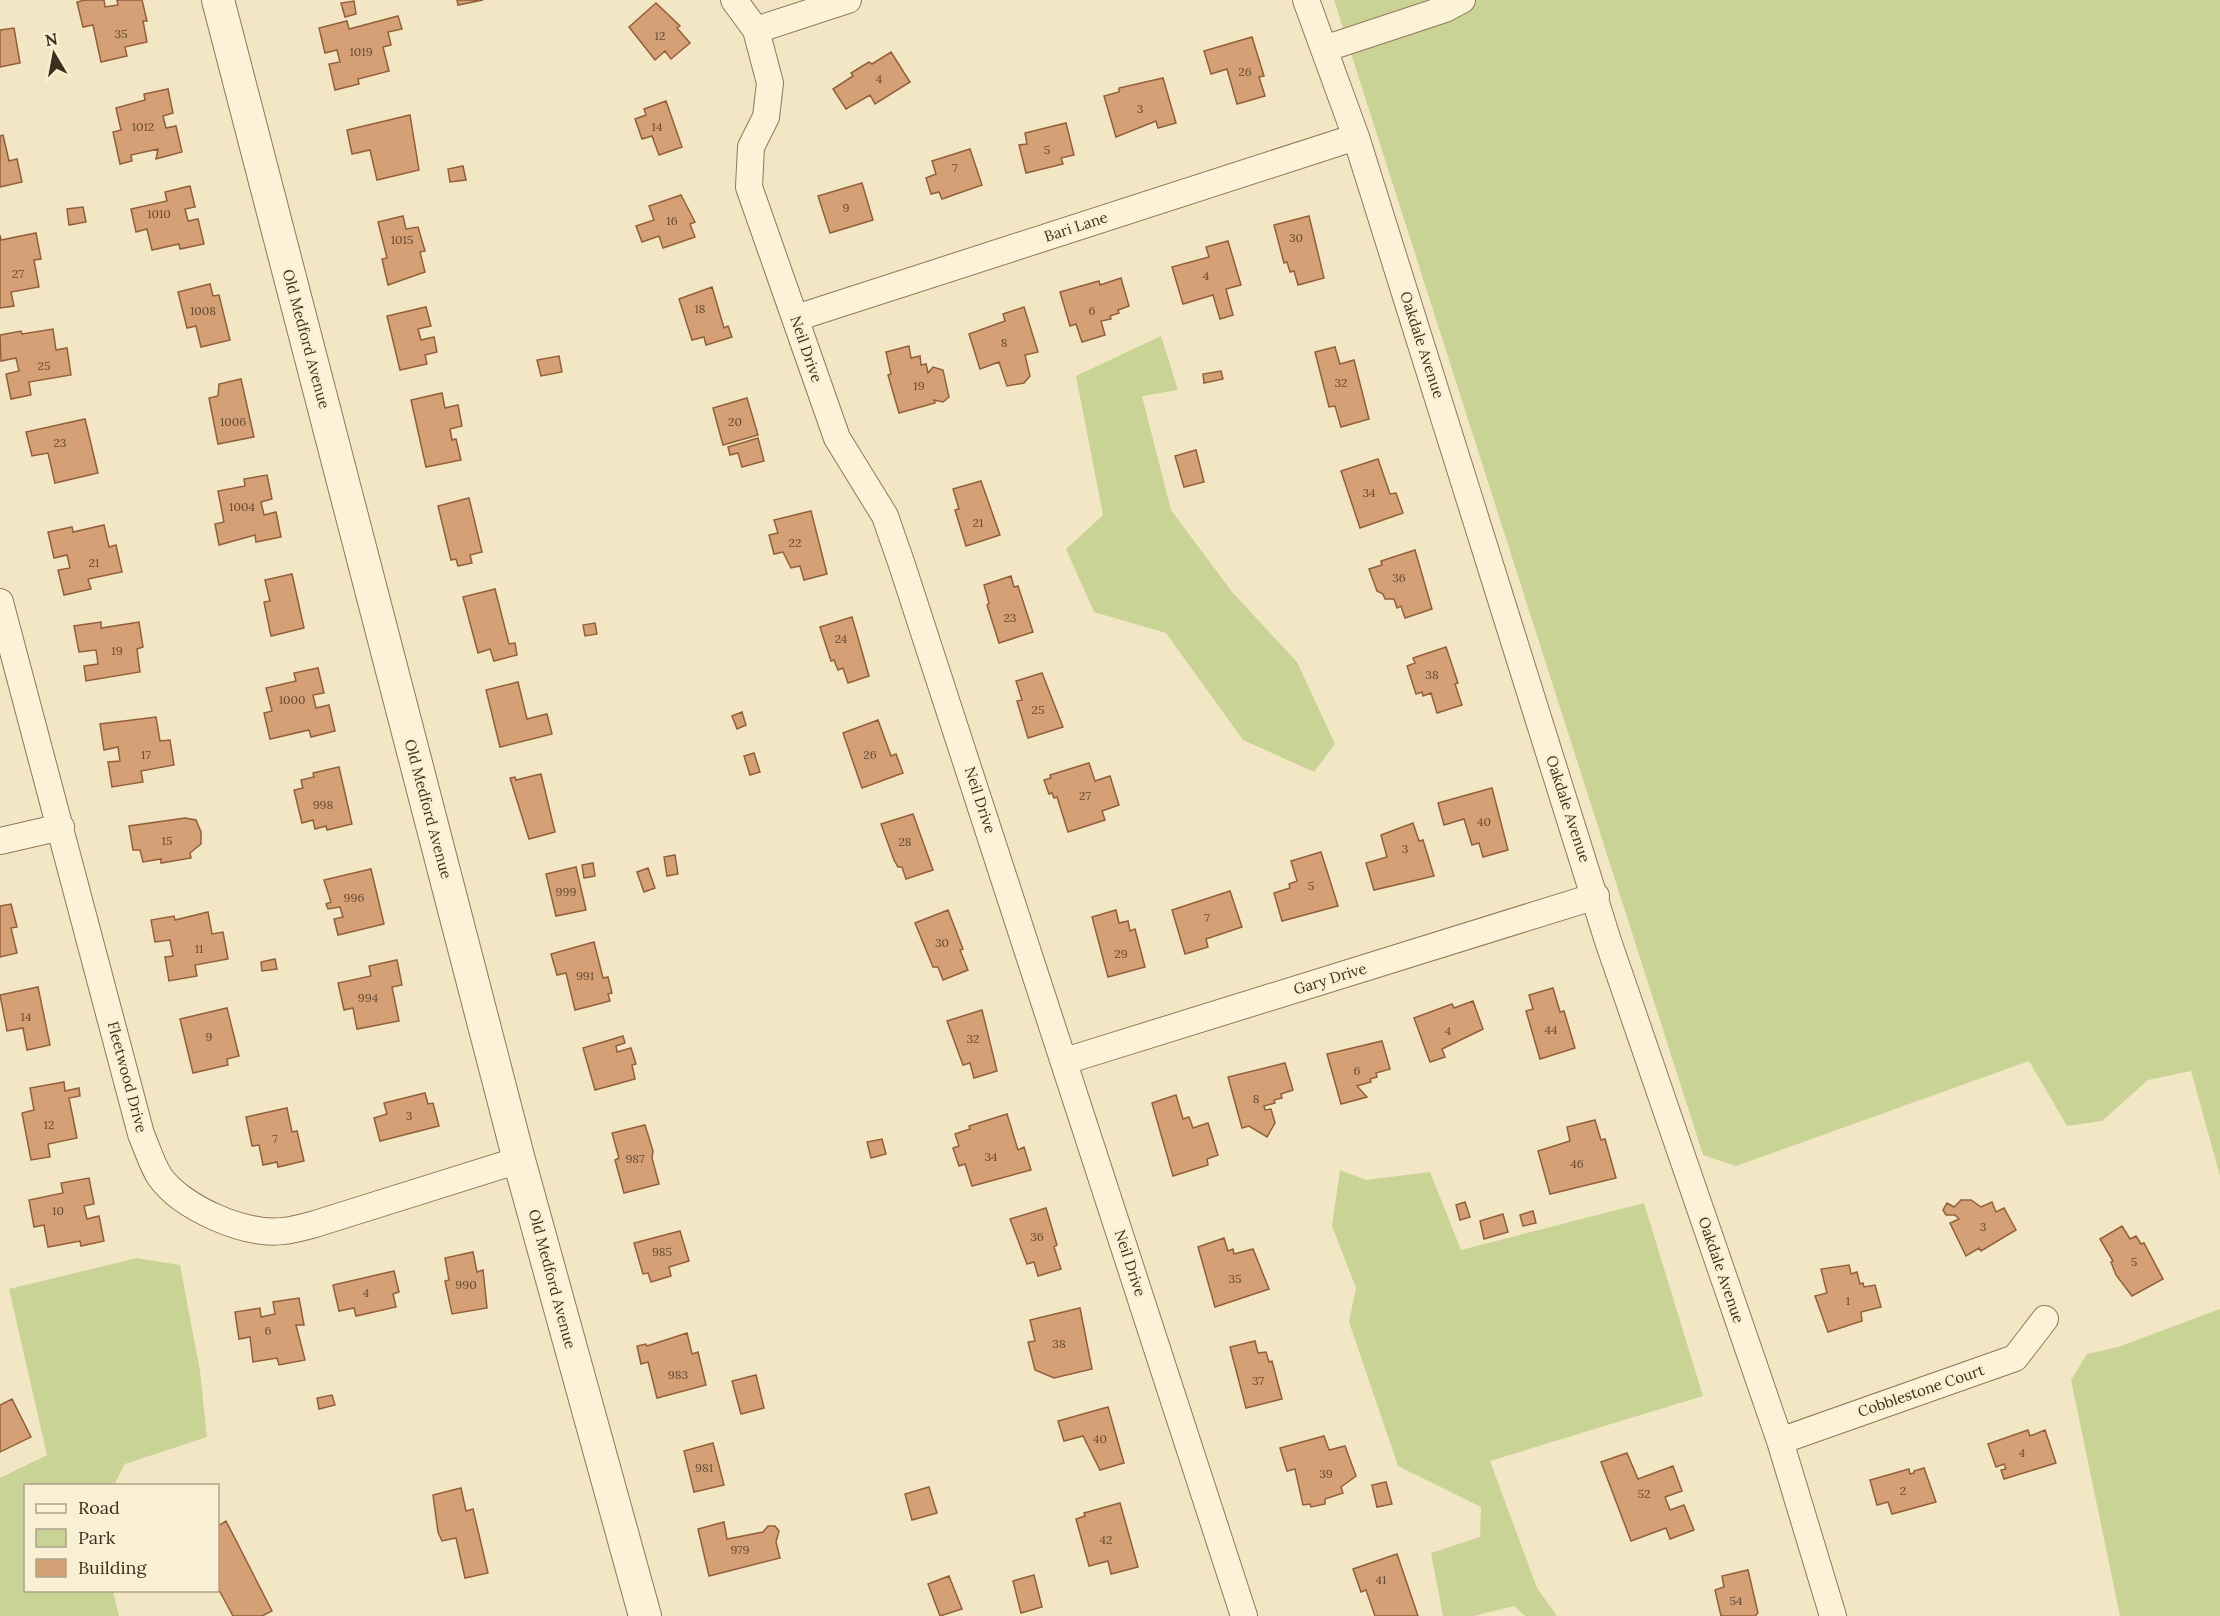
<svg xmlns="http://www.w3.org/2000/svg" width="2220" height="1616" viewBox="0 0 2220 1616" font-family="Lora,serif">
	<style>
		.green { fill: #cad396 }
		.building { fill: #d5a075; stroke: #925f3b; stroke-width: 1.5 }
		.lines { fill: none; stroke-linecap: round; stroke-linejoin: round }
		.minor-casing { stroke: #907758; stroke-width: 28 }
		.tertiary-casing { stroke: #907758; stroke-width: 34 }
		.minor { stroke: #fcf2d8; stroke-width: 26 }
		.tertiary { stroke: #fcf2d8; stroke-width: 32 }
		.labels { text-anchor: middle; stroke-width: 5; stroke-linejoin: round; paint-order: stroke }
		.number-label { font-size: 12px; fill: #644a33 }
		.street-label { font-size: 15px; fill: #3e2e1d; stroke: #f9f0d4 }
	</style>
	<rect width="100%" height="100%" fill="#f3e6c4"/>
	<path class="green" d="M1334 0H2220V1176L2191 1071 2148 1080 2102 1121 2067 1126 2029 1061 1736 1166 1703 1155Z
		M1161 336 1178 390 1142 396 1171 510 1232 592 1297 662 1335 744 1314 772 1243 740 1166 633 1094 612 1066 549 1103 515 1076 376Z
		M1340 1170 1366 1180 1430 1172 1461 1250 1644 1203 1703 1396 1490 1461 1537 1588 1557 1616H1525L1514 1606 1474 1616H1443L1431 1553 1480 1537 1481 1507 1398 1466 1349 1322 1356 1288 1332 1226Z
		M137 1258 180 1265 200 1371 207 1437 125 1464 114 1485 26 1486V1590L113 1591 119 1616H0V1478L47 1455 9 1289Z
		M2220 1309V1616H2120L2071 1380 2087 1354 2118 1347Z"/>
	<path class="building" d="M85 0H104L105 7 118 5 117 0H142L147 21H143L147 42 125 47 127 56 101 62 93 25 83 27 77 2Z
		M457 0H483L458 5Z
		M354 1 356 14 345 17 341 3Z
		M656 3 680 26 677 28 690 43 671 59 665 51 655 60 629 27Z
		M398 16 402 29 388 32 391 45 383 47 389 71 358 79 359 84 335 90 329 64 340 62 337 50 325 53 319 28 347 21 349 29Z
		M14 28 20 63 0 67V30Z
		M1252 37 1264 76 1259 77 1265 96 1237 104 1227 69 1211 74 1204 51Z
		M891 52 910 82 875 104 870 95 846 109 833 89 853 76 851 73 869 62 872 64Z
		M1163 78 1176 123 1158 128 1156 121 1116 137 1104 96 1119 92V88Z
		M168 89 173 113 163 116 166 128 176 126 182 152 156 159 158 149 131 155 132 161 120 164 113 132 121 130 116 108 145 100 144 94Z
		M666 101 682 147 659 155 652 136 642 139 635 119 646 115 644 109Z
		M410 115 419 170 377 180 370 150 352 154 347 130Z
		M1066 123 1074 155 1061 158 1063 164 1026 173 1019 145 1027 144 1025 133Z
		M3 135 9 161 17 159 22 182 0 187V136Z
		M970 149 982 185 942 199 939 192 931 194 926 178 936 174 932 161Z
		M463 166 466 180 450 182 448 169Z
		M862 183 873 220 830 233 818 196Z
		M190 186 195 207 185 209 188 221 198 219 204 244 180 249 179 244 152 250 147 229 136 232 131 209 167 201 165 192Z
		M681 195 695 222 690 224 695 237 663 248 659 236 642 242 636 226 654 220 649 206Z
		M83 207 86 222 69 225 67 209Z
		M403 216 406 229 418 227 425 251 420 252 425 272 388 285 382 259 387 258 378 222Z
		M1309 216 1324 278 1298 285 1294 271 1290 272 1287 262 1284 263 1274 225Z
		M36 233 41 259 34 260 39 287 11 292 14 306 0 308V235L1 240Z
		M1228 241 1241 285 1226 289 1233 315 1220 319 1213 295 1183 304 1172 267 1209 257 1206 247Z
		M1121 278 1129 306 1118 310 1119 313 1110 316 1111 319 1101 321 1105 335 1082 342 1076 324 1070 326 1060 292 1099 281 1100 285Z
		M210 284 213 296 219 295 230 340 201 347 196 326 187 328 178 292Z
		M712 287 724 328 728 326 732 337 706 345 704 337 692 340 679 299Z
		M426 307 431 326 418 329 421 340 434 337 437 352 425 355 427 364 400 370 387 316Z
		M1024 307 1038 352 1025 355 1030 376 1024 383 1007 386 999 362 980 369 969 334 1005 321 1003 314Z
		M53 329 56 350 67 348 71 375 29 382 31 395 11 399 6 374 19 371 16 358 1 361 0 335 21 331 22 334Z
		M909 346 911 358 920 356 921 365 926 364 928 373 933 367 943 370 949 397 943 402 934 400 935 403 899 413 888 375 891 374 886 352Z
		M1335 347 1340 364 1354 360 1369 419 1341 427 1335 406 1329 407 1315 352Z
		M559 356 562 372 541 376 537 360Z
		M1221 371 1223 379 1204 383 1203 374Z
		M241 379 254 437 218 444 209 398 218 396 219 384Z
		M442 393 445 408 458 405 462 426 450 429 452 440 456 439 461 460 426 467 411 400Z
		M747 398 758 435 723 445 713 408Z
		M85 419 98 473 55 483 48 453 32 456 26 432Z
		M758 438 764 461 742 467 738 453 730 455 728 447Z
		M1196 450 1204 482 1184 487 1175 456Z
		M1378 459 1390 494 1396 493 1403 513 1360 528 1341 471Z
		M267 475 272 499 261 502 264 515 276 512 281 537 256 542 255 535 219 545 215 524 224 522 218 491 245 486 244 479Z
		M981 481 1000 535 966 546 955 510 959 509 953 489Z
		M469 498 482 552 470 555 472 563 458 566 456 559 451 560 438 506Z
		M811 511 827 574 804 580 800 566 791 568 783 552 774 554 769 535 778 533 774 520Z
		M104 525 109 547 116 545 122 572 88 579 91 589 64 595 58 570 70 568 67 555 54 558 48 532 72 527 73 532Z
		M1415 550 1432 609 1405 618 1401 606 1397 608 1394 599H1385L1383 594 1377 591 1369 569 1382 565 1381 561Z
		M292 574 304 628 271 636 264 602 270 601 265 580Z
		M1011 576 1014 587 1018 586 1033 632 999 643 987 605 989 603 984 585Z
		M495 589 509 644 515 643 517 655 494 661 490 649 478 653 463 597Z
		M852 617 869 676 848 683 843 668 838 670 834 660 831 661 820 627Z
		M101 622V628L139 622 143 647 137 649 140 672 86 681 84 666 98 664 96 650 79 652 74 626Z
		M595 623 597 634 585 636 583 625Z
		M1446 647 1458 683 1455 684 1462 705 1437 713 1431 693 1423 696 1422 692 1416 694 1407 666 1415 663 1413 658Z
		M318 668 324 693 313 695 316 708 329 705 335 731 311 737 309 730 270 739 264 713 272 711 266 688 296 681 294 673Z
		M1042 673 1063 727 1028 738 1017 701 1022 700 1016 681Z
		M518 682 527 719 547 714 552 734 500 747 486 690Z
		M742 712 746 725 737 729 732 716Z
		M156 717 160 741 170 740 174 765 141 771 143 782 112 787 108 762 120 761 118 747 104 750 100 724Z
		M878 720 891 756 896 754 903 773 862 788 843 733Z
		M754 753 760 772 750 775 744 756Z
		M1089 763 1095 781 1110 776 1119 805 1102 811 1105 820 1068 832 1057 797 1054 798 1052 793 1049 794 1044 780 1051 778 1050 775Z
		M339 767 352 824 327 830 326 826 315 829 313 820 302 823 294 790 303 788 301 780 314 777 313 773Z
		M541 774 555 832 529 839 510 778 515 777 516 780Z
		M1492 788 1508 850 1483 857 1479 843 1472 845 1464 819 1444 825 1438 803Z
		M913 814 933 870 906 879 902 867H898L894 860 881 824Z
		M185 818 196 820 201 832V844L190 853 191 858 161 863V859L143 862 140 850H133L129 826Z
		M1413 823 1419 841 1423 840 1434 876 1374 890 1366 863 1387 857 1381 835Z
		M1321 852 1338 906 1282 921 1274 893 1290 888 1289 884 1297 881 1291 861Z
		M675 855 678 874 667 876 664 857Z
		M593 863 595 876 584 878 582 865Z
		M576 867 586 910 556 916 546 874Z
		M648 868 655 888 644 892 637 872Z
		M371 869 384 924 338 935 334 919 343 917 340 907 328 909 326 904 331 902 324 880Z
		M1230 891 1242 927 1206 939 1208 947 1185 954 1172 910Z
		M11 904 17 927 11 928 17 953 0 957V906Z
		M948 910 963 949 960 950 968 970 943 980 938 967H933L915 923Z
		M1116 910 1119 923 1128 921 1130 931 1135 929 1145 967 1108 977 1092 917Z
		M208 912 212 934 223 932 228 959 195 965 197 976 169 981 165 957 173 956 170 940 155 942 151 920 174 916 175 920Z
		M594 942 603 978 608 977 612 993 608 994 610 1001 575 1010 566 973 557 975 551 954Z
		M275 959 277 969 262 971 261 962Z
		M397 960 402 985 392 987 399 1021 357 1029 353 1008 344 1010 338 983 371 976 369 966Z
		M38 987 50 1045 27 1050 23 1028 7 1031 0 995Z
		M1553 988 1560 1012 1564 1011 1575 1048 1540 1059 1526 1011 1533 1009 1529 995Z
		M1473 1001 1483 1029 1442 1049 1445 1057 1430 1062 1414 1018 1452 1004 1454 1008Z
		M227 1008 239 1056 227 1059 228 1065 193 1073 180 1019Z
		M982 1010 997 1071 974 1078 970 1063 963 1065 947 1021Z
		M623 1036 625 1043 616 1046 617 1052 631 1048 636 1064 632 1065 635 1079 595 1090 583 1048Z
		M1382 1041 1390 1069 1376 1073 1377 1077 1370 1079 1371 1082 1357 1086 1367 1097 1341 1104 1327 1054Z
		M1285 1063 1293 1090 1281 1094 1282 1098 1274 1100 1275 1103 1264 1106 1265 1110 1271 1109 1275 1123 1267 1137 1249 1126 1242 1128 1228 1077Z
		M64 1082 65 1091 79 1088 80 1096 69 1098 77 1138 48 1144 50 1157 31 1160 22 1113 34 1110 30 1088Z
		M425 1093 428 1104 433 1103 439 1126 380 1141 374 1118 387 1114 384 1103Z
		M1176 1095 1183 1119 1189 1117 1193 1128 1208 1123 1218 1155 1207 1159 1208 1165 1173 1176 1152 1103Z
		M287 1108 292 1132 297 1131 304 1161 278 1167 277 1162 263 1165 259 1145 252 1146 246 1117Z
		M1007 1114 1018 1150 1024 1147 1031 1170 972 1186 965 1164 959 1166 953 1148 959 1146 955 1134 970 1129 969 1126Z
		M1595 1120 1601 1140 1605 1139 1616 1178 1550 1194 1538 1151 1570 1141 1567 1127Z
		M645 1125 653 1151 652 1158 659 1184 624 1193 615 1160 619 1158 612 1133Z
		M882 1139 886 1154 871 1158 867 1142Z
		M89 1178 94 1204 84 1206 87 1219 99 1216 104 1241 81 1246 80 1241 48 1247 44 1225 34 1227 29 1200 63 1193 61 1183Z
		M1961 1200H1971L1981 1207 1992 1202 1996 1212 2004 1208 2016 1230 1981 1251 1979 1248 1966 1256 1950 1223 1959 1219 1955 1215H1946L1943 1210 1947 1203 1954 1207Z
		M1465 1202 1470 1217 1460 1220 1456 1205Z
		M1046 1208 1057 1245 1054 1247 1061 1269 1038 1276 1034 1262 1027 1264 1010 1219Z
		M1533 1211 1536 1223 1523 1226 1520 1215Z
		M1503 1214 1508 1232 1484 1239 1480 1221Z
		M2122 1226 2130 1239 2136 1236 2141 1244 2144 1243 2163 1279 2132 1296 2116 1275 2111 1262 2113 1261 2100 1239Z
		M680 1231 689 1261 669 1267 671 1276 651 1282 648 1273 643 1274 634 1243Z
		M1224 1238 1228 1251 1233 1249 1234 1254 1253 1249 1269 1289 1215 1307 1198 1247Z
		M473 1252 477 1272 483 1270 487 1308 452 1314 445 1281 449 1280 445 1258Z
		M1849 1265 1851 1274 1857 1272 1860 1284 1863 1283 1864 1287 1875 1285 1881 1307 1861 1312 1862 1321 1828 1332 1815 1296 1827 1293 1821 1269Z
		M394 1271 399 1292 393 1294 396 1307 356 1316 354 1308 339 1311 333 1285Z
		M299 1298 304 1325H296L305 1360 279 1365 277 1358 253 1362 250 1337 239 1339 235 1312 260 1308 261 1317 275 1314 273 1302Z
		M1080 1308 1092 1369 1054 1378 1035 1370 1028 1342 1035 1341 1030 1320Z
		M687 1333 692 1354 698 1352 706 1385 657 1398 648 1362 641 1364 637 1346 646 1344 647 1346Z
		M1255 1341 1258 1353 1266 1352 1269 1362 1272 1361 1282 1399 1246 1408 1230 1347Z
		M756 1375 764 1408 741 1414 732 1381Z
		M332 1395 335 1405 319 1409 317 1398Z
		M12 1399 31 1437 0 1452V1405Z
		M1108 1407 1124 1463 1100 1470 1083 1436 1064 1441 1058 1421Z
		M2028 1430 2030 1436 2045 1430 2056 1463 2004 1479 2001 1470 2006 1469 2004 1464 1996 1467 1988 1444Z
		M1324 1436 1329 1450 1345 1446 1356 1476 1341 1487 1343 1493 1325 1499V1504L1311 1507 1310 1504 1303 1505 1295 1469 1287 1471 1280 1448Z
		M713 1443 724 1485 694 1492 684 1451Z
		M1627 1453 1638 1479 1673 1466 1682 1491 1665 1497 1670 1510 1684 1505 1694 1530 1670 1539 1666 1528 1631 1541 1601 1462Z
		M1924 1468 1936 1502 1892 1514 1888 1502 1877 1505 1870 1480 1909 1469 1910 1474 1914 1473V1471Z
		M1386 1482 1392 1504 1377 1507 1372 1485Z
		M929 1487 937 1513 912 1520 905 1494Z
		M461 1488 466 1511 473 1509 488 1573 465 1578 456 1538 442 1541 438 1532 433 1495Z
		M1120 1503 1138 1567 1111 1574 1108 1561 1089 1566 1076 1519 1085 1516 1084 1513Z
		M226 1521 272 1611 262 1616H233L218 1588V1526Z
		M724 1522 727 1539 763 1532 768 1526H775L779 1531 776 1542 780 1558 709 1576 698 1529Z
		M1397 1554 1418 1616H1375L1366 1590 1361 1592 1353 1569Z
		M1748 1570 1758 1613 1755 1616H1721L1715 1590 1724 1587 1722 1576Z
		M1034 1575 1042 1607 1021 1613 1013 1581Z
		M949 1576 962 1609 940 1616 928 1584Z"/>
	<g class="lines">
		<g class="minor-casing">
			<path id="minor" d="M734 0 756 30 770 83 766 117 751 147 749 187 837 438 885 516 902 565 1244 1616
				M1306 0 1356 137 1608 941 1780 1441 1833 1616
				M756 30 848 0
				M1324 49 1445 9 1462 0
				M796 318 1356 137
				M0 602 141 1134C147 1148 152 1165 160 1177 182 1208 246 1236 283 1231 294 1230 304 1227 315 1224L519 1160
				M0 841 61 827
				M1065 1061 1596 896
				M1780 1441 2015 1358 2045 1319"/>
		</g>
		<g class="tertiary-casing">
			<path id="tertiary" d="M218 0 519 1160 645 1616"/>
		</g>
		<use href="#minor" class="minor"/>
		<use href="#tertiary" class="tertiary"/>
	</g>
	<g class="labels">
		<g class="number-label">
			<text x="121" y="38">35</text>
			<text x="660" y="40">12</text>
			<text x="361" y="56">1019</text>
			<text x="1245" y="76">26</text>
			<text x="879" y="83">4</text>
			<text x="1140" y="113">3</text>
			<text x="143" y="131">1012</text>
			<text x="657" y="131">14</text>
			<text x="1047" y="154">5</text>
			<text x="955" y="172">7</text>
			<text x="846" y="212">9</text>
			<text x="159" y="218">1010</text>
			<text x="672" y="225">16</text>
			<text x="1296" y="242">30</text>
			<text x="402" y="244">1015</text>
			<text x="18" y="278">27</text>
			<text x="1206" y="280">4</text>
			<text x="700" y="313">18</text>
			<text x="203" y="315">1008</text>
			<text x="1092" y="315">6</text>
			<text x="1004" y="347">8</text>
			<text x="44" y="370">25</text>
			<text x="1341" y="387">32</text>
			<text x="919" y="390">19</text>
			<text x="233" y="426">1006</text>
			<text x="735" y="426">20</text>
			<text x="60" y="447">23</text>
			<text x="1369" y="497">34</text>
			<text x="242" y="511">1004</text>
			<text x="978" y="527">21</text>
			<text x="795" y="547">22</text>
			<text x="94" y="567">21</text>
			<text x="1399" y="582">36</text>
			<text x="1010" y="622">23</text>
			<text x="841" y="643">24</text>
			<text x="117" y="655">19</text>
			<text x="1432" y="679">38</text>
			<text x="292" y="704">1000</text>
			<text x="1038" y="714">25</text>
			<text x="146" y="759">17</text>
			<text x="870" y="759">26</text>
			<text x="1085" y="800">27</text>
			<text x="323" y="809">998</text>
			<text x="1484" y="826">40</text>
			<text x="167" y="845">15</text>
			<text x="905" y="846">28</text>
			<text x="1405" y="853">3</text>
			<text x="1311" y="890">5</text>
			<text x="566" y="896">999</text>
			<text x="354" y="902">996</text>
			<text x="1207" y="922">7</text>
			<text x="942" y="947">30</text>
			<text x="199" y="953">11</text>
			<text x="1121" y="958">29</text>
			<text x="585" y="980">991</text>
			<text x="368" y="1002">994</text>
			<text x="26" y="1021">14</text>
			<text x="1551" y="1034">44</text>
			<text x="1448" y="1035">4</text>
			<text x="209" y="1041">9</text>
			<text x="973" y="1043">32</text>
			<text x="1357" y="1075">6</text>
			<text x="1256" y="1103">8</text>
			<text x="409" y="1120">3</text>
			<text x="49" y="1129">12</text>
			<text x="275" y="1143">7</text>
			<text x="991" y="1161">34</text>
			<text x="635" y="1163">987</text>
			<text x="1577" y="1168">46</text>
			<text x="58" y="1215">10</text>
			<text x="1983" y="1231">3</text>
			<text x="1037" y="1241">36</text>
			<text x="662" y="1256">985</text>
			<text x="2134" y="1266">5</text>
			<text x="1235" y="1283">35</text>
			<text x="466" y="1289">990</text>
			<text x="366" y="1297">4</text>
			<text x="1848" y="1305">1</text>
			<text x="268" y="1335">6</text>
			<text x="1059" y="1348">38</text>
			<text x="678" y="1379">983</text>
			<text x="1258" y="1385">37</text>
			<text x="1100" y="1443">40</text>
			<text x="2022" y="1457">4</text>
			<text x="704" y="1472">981</text>
			<text x="1326" y="1478">39</text>
			<text x="1903" y="1495">2</text>
			<text x="1644" y="1498">52</text>
			<text x="1106" y="1544">42</text>
			<text x="740" y="1554">979</text>
			<text x="1381" y="1584">41</text>
			<text x="1736" y="1605">54</text>
		</g>
		<g class="street-label">
			<text transform="translate(1076 227) rotate(-18)" y="5">Bari Lane</text>
			<text transform="translate(306 339) rotate(75)" y="5">Old Medford Avenue</text>
			<text transform="translate(1422 345) rotate(72)" y="5">Oakdale Avenue</text>
			<text transform="translate(806 349) rotate(71)" y="5">Neil Drive</text>
			<text transform="translate(980 800) rotate(72)" y="5">Neil Drive</text>
			<text transform="translate(428 809) rotate(75)" y="5">Old Medford Avenue</text>
			<text transform="translate(1568 809) rotate(72)" y="5">Oakdale Avenue</text>
			<text transform="translate(1330 979) rotate(-17)" y="5">Gary Drive</text>
			<text transform="translate(127 1077) rotate(75)" y="5">Fleetwood Drive</text>
			<text transform="translate(1130 1263) rotate(72)" y="5">Neil Drive</text>
			<text transform="translate(1721 1270) rotate(71)" y="5">Oakdale Avenue</text>
			<text transform="translate(552 1279) rotate(75)" y="5">Old Medford Avenue</text>
			<text transform="translate(1921 1391) rotate(-19)" y="5">Cobblestone Court</text>
		</g>
	</g>
	<rect x="24" y="1484" width="195" height="108" fill="#f9f0d4" stroke="#aea28b" stroke-width="1.5"/>
	<rect x="36" y="1504" width="30" height="9" fill="#fcf2d8" stroke="#aea28b" stroke-width="1.5"/>
	<text x="78" y="1514" font-size="18" fill="#3e2e1d">Road</text>
	<rect x="36" y="1529" width="30" height="18" fill="#cad396" stroke="#aea28b" stroke-width="1.5"/>
	<text x="78" y="1544" font-size="18" fill="#3e2e1d">Park</text>
	<rect x="36" y="1559" width="30" height="18" fill="#d5a075" stroke="#aea28b" stroke-width="1.5"/>
	<text x="78" y="1574" font-size="18" fill="#3e2e1d">Building</text>
	<g transform="translate(54 54) rotate(350)" stroke="#f9f0d4" stroke-width="4.5" paint-order="stroke">
	<path d="M0-4.5L10 22L0 15L-10 22Z" fill="#3e2e1d"/>
	<text y="-9" font-size="16" font-weight="bold" text-anchor="middle" fill="#3e2e1d">N</text>
	</g>
</svg>
